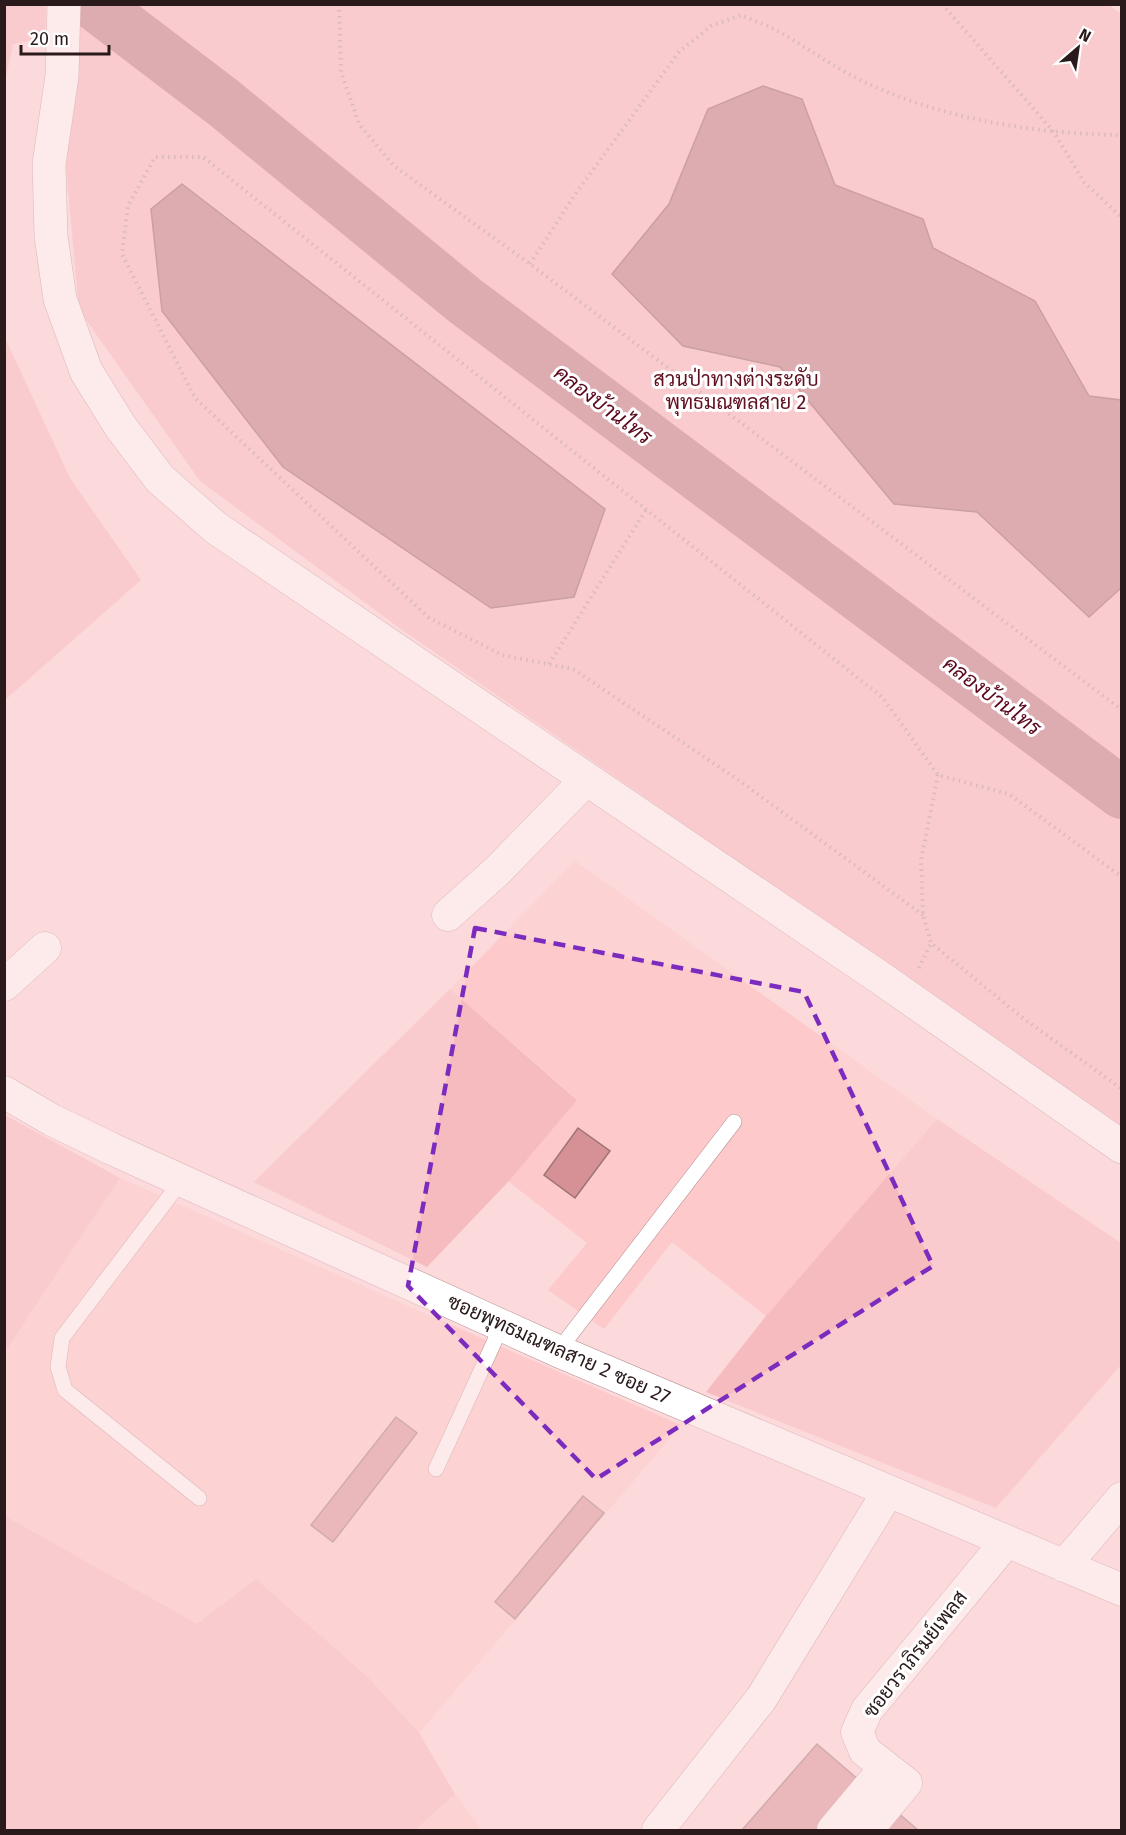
<svg xmlns="http://www.w3.org/2000/svg" width="1126" height="1835" viewBox="0 0 1126 1835" font-family="'Fira Sans',Sarabun,sans-serif">
	<style>
		.built { fill: #fdc9cb }
		.green { fill: #f6bbbe }
		.water { fill: #b9777c; stroke: #8e5b5f; stroke-width: 1.5 }
		.lines { fill: none; stroke-linecap: round; stroke-linejoin: round }
		.river { stroke: #b9777c; stroke-width: 52 }
		.building { fill: #d59195; stroke: #9c7476; stroke-width: 1.5 }
		.lane-casing { stroke: #b78e90; stroke-width: 16 }
		.street-casing { stroke: #b78e90; stroke-width: 33 }
		.secondary-casing { stroke: #b78e90; stroke-width: 34 }
		.path { stroke: #b29697; stroke-width: 4; stroke-dasharray: 1.5 4.5; stroke-linecap: butt }
		.lane { stroke: #fff; stroke-width: 15 }
		.street { stroke: #fff; stroke-width: 32 }
		.secondary { stroke: #fff; stroke-width: 33 }
		.marked { fill: none; stroke: #7b2cbf; stroke-width: 4.5; stroke-dasharray: 12 8; stroke-linejoin: round }
		.labels { text-anchor: middle; stroke-width: 6; stroke-linejoin: round; paint-order: stroke }
		.park-label { font-size: 20px; fill: #611021; stroke: #fff }
		.street-label { font-size: 20px; fill: #2a1a1b; stroke: #fff }
		.water-label { font-size: 21px; font-style: italic; fill: #5b081c; stroke: #fff }
	</style>
	<rect width="100%" height="100%" fill="#fcd9da"/>
	<path class="built" d="M575 861 937 1119 766 1316 672 1242 604 1329 548 1290 587 1243 508 1181 577 1099 450 989Z
		M120 1178 394 1300 681 1425 419 1733 368 1677 256 1579 197 1625 5 1516V1352Z
		M455 1794 482 1830H415Z"/>
	<path class="green" d="M5 4 46 5 45 38 13 44 5 82Z
		M1108 4 1121 14V1125L405 632 200 481 79 310 65 156 74 5Z
		M5 338 70 478 141 580 5 700Z
		M450 989 577 1100 508 1182 427 1267 254 1182Z
		M5 1115 120 1178 5 1352Z
		M937 1119 1121 1243V1365L996 1508 706 1392 766 1316Z
		M5 1516 197 1624 256 1579 368 1677 419 1733 455 1794 415 1830H5Z"/>
	<path class="water" d="M763 86 802 99 835 185 923 219 933 248 1035 301 1089 396 1121 400V588L1089 617 977 512 894 504 780 367 683 346 612 274 669 204 708 109Z
		M182 184 605 509 574 597 491 608 283 467 162 311 151 209Z"/>
	<g class="lines">
		<path class="river" d="M94 4 224 103 464 300 1122 793"/>
	</g>
	<path class="building" d="M578 1128 610 1151 575 1198 544 1175Z
		M396 1417 417 1433 333 1542 311 1525Z
		M583 1496 604 1513 515 1619 495 1602Z
		M817 1744 860 1781 817 1830H742Z
		M897 1812 918 1830H881Z"/>
	<g class="lines">
		<g class="lane-casing">
			<path id="lane" d="M182 1180 62 1338 58 1367 65 1390 199 1498
				M558 1351 734 1122
				M436 1469 502 1325"/>
		</g>
		<g class="street-casing">
			<path id="street" d="M448 915 497 871 586 780
				M4 985 45 948
				M4 1092 52 1120 112 1149 558 1351 1122 1590
				M1064 1566 1122 1498
				M658 1830 761 1699 888 1492
				M833 1830 885 1768
				M867 1830 906 1783 865 1751 857 1732 867 1710 1006 1542"/>
		</g>
		<g class="secondary-casing">
			<path id="secondary" d="M64 4 62 76 49 164 51 236 60 299 86 371 120 426 160 479 216 528 882 979 1122 1147"/>
		</g>
		<path class="path" d="M339 4 341 72 359 124 394 166 530 264 1122 710
			M942 4 1053 131 1084 182 1122 218
			M530 264 574 196 679 52 711 26 741 15C752 20 764 24 774 29 800 43 823 60 849 74 929 117 1031 134 1122 135
			M549 664 646 510
			M938 775 921 860 923 915 931 943 1024 1019 1122 1089
			M923 915 737 779 573 669 502 655 428 617 195 398 122 254 128 206 155 157H203L883 698 938 775 1009 794 1122 877
			M919 968 931 943"/>
		<use href="#lane" class="lane"/>
		<use href="#street" class="street"/>
		<use href="#secondary" class="secondary"/>
	</g>
	<path d="M0 0H1126V1835H0ZM475 928 804 992 933 1266 596 1479 408 1286Z" fill="#fcd9da" fill-opacity=".55" fill-rule="evenodd"/>
	<path class="marked" d="M475 928 804 992 933 1266 596 1479 408 1286Z"/>
	<g class="labels">
		<g class="park-label">
			<text x="736" y="386">สวนป่าทางต่างระดับ<tspan x="736" dy="23">พุทธมณฑลสาย 2</tspan></text>
		</g>
		<g class="street-label">
			<text transform="translate(559 1349) rotate(24)" y="7">ซอยพุทธมณฑลสาย 2 ซอย 27</text>
			<text transform="translate(915 1654) rotate(-52)" y="7">ซอยวราภิรมย์เพลส</text>
		</g>
		<g class="water-label">
			<text transform="translate(603 405) rotate(37)" y="7">คลองบ้านไทร</text>
			<text transform="translate(992 696) rotate(37)" y="7">คลองบ้านไทร</text>
		</g>
	</g>
	<rect width="1126" height="1835" fill="none" stroke="#2a1a1b" stroke-width="12"/>
	<g transform="translate(1078 48) rotate(29)" stroke="#ffffff" stroke-width="4.5" paint-order="stroke">
	<path d="M0-4.5L10 22L0 15L-10 22Z" fill="#2a1a1b"/>
	<text y="-9" font-size="16" font-weight="bold" text-anchor="middle" fill="#2a1a1b">N</text>
	</g>
	<path d="M21 45v9h88v-9" fill="none" stroke="#2a1a1b" stroke-width="3"/>
	<text x="30" y="45" font-size="18" fill="#2a1a1b" stroke="#ffffff" stroke-width="4.5" paint-order="stroke">20 m</text>
</svg>
